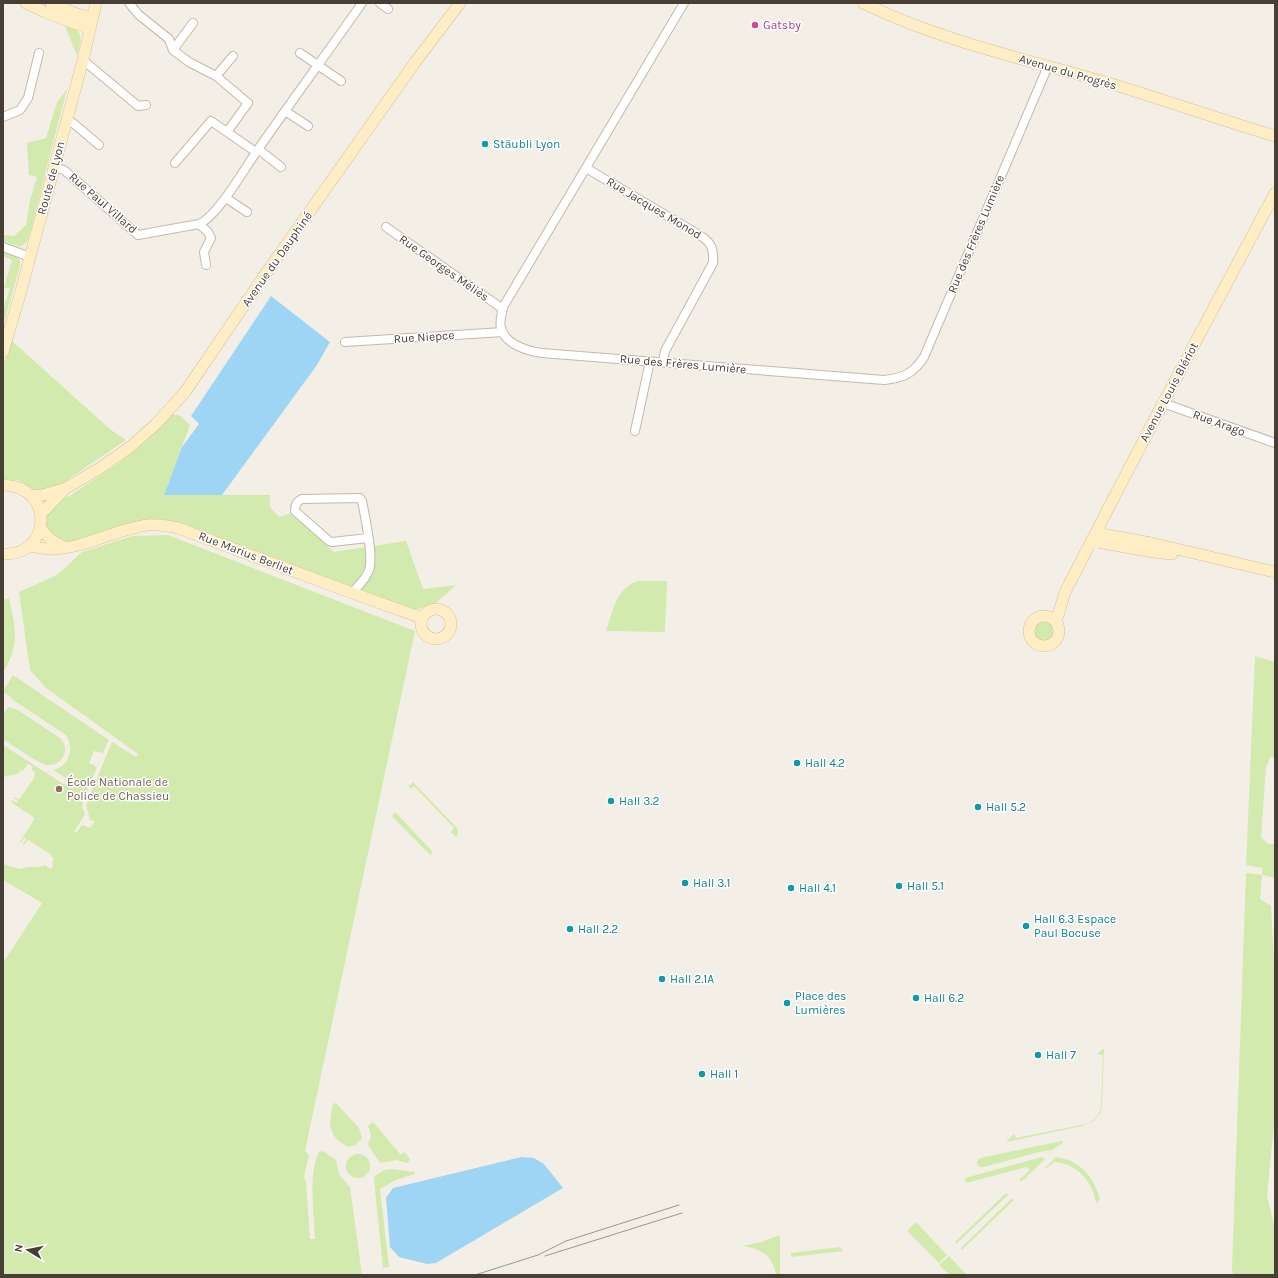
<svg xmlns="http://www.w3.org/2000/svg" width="1278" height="1278" viewBox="0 0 1278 1278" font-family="Karla,sans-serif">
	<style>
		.green { fill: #d2eaad }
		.water { fill: #9fd5f4 }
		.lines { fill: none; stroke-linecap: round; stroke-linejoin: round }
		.street-casing { stroke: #c3b9ab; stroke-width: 10 }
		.secondary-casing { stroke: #d6c194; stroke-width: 12 }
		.street { stroke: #fff; stroke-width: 8 }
		.secondary { stroke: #ffeec5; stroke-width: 11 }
		.tram { stroke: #969696; stroke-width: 1 }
		.hotel-dot { fill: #d1479c; stroke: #fff; stroke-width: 1.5 }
		.culture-dot { fill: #0f9aa8; stroke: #fff; stroke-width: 1.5 }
		.education-dot { fill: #8d6e63; stroke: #fff; stroke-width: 1.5 }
		.labels { text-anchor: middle; stroke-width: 3; stroke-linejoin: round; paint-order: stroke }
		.hotel-label { font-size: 12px; fill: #b23c85; stroke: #fff; text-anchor: start }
		.street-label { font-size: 12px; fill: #473f35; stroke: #fff }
		.culture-label { font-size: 12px; fill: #0d838f; stroke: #fff; text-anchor: start }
		.education-label { font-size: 12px; fill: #785e54; stroke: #fff; text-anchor: start }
	</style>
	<rect width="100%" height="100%" fill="#f4efe6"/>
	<path class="green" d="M64 23C85 33 82 36 77 56Z
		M67 89 29 237 26 243 20 247 3 241V235L14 236 26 225 30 200 37 177 29 175 27 143 46 138 57 102Z
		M3 252 14 256 20 260V266L3 326V309L10 289 4 287 12 260 3 256Z
		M12 341 111 430 126 440 57 487 34 490 18 480 3 479V365Z
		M172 414 181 416 190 425 164 495H270V507L279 517 292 513 334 552 406 541 423 589 456 585 436 603 415 610 163 519 140 521 84 539 69 542 58 540 49 535 46 524 48 513 55 503 71 495 119 463 150 438Z
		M168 535 415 631 305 1151 309 1155 304 1177 306 1181 310 1239H315C314 1214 308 1173 319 1152L323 1151 336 1160 339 1174 350 1187 362 1275H3V963L42 903 3 880V864L19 869 29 867H39L40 865 42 867 44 865 51 869 53 866 52 862 54 859 50 854 28 840 24 845 23 844 26 839 24 838 21 843 20 842 35 818 11 802 12 800 17 803 18 801 13 798 14 797 19 800 34 778 35 772 32 770V766L28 764 23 771 21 770 18 774 3 777V745L65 785 69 780 53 770C69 766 75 749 66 735L13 700V699L3 692 13 675 109 740 103 753 94 751 89 763 97 767 83 803 82 807 85 814 74 832 76 833 82 825 90 828 95 821 90 820 86 805 112 742 136 757 138 754 46 688 30 670 19 592 57 575 82 552 132 536Z
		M638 581H667L665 632 606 631C613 611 616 588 638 581Z
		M9 598C15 628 21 644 3 672V600Z
		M1034 631a10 10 0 1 1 20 0a10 10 0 1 1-20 0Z
		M1255 656 1275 662V758L1271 756 1266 767 1261 837 1268 844H1275V878L1262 875 1260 899 1271 906 1275 983V1114L1267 1196 1275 1229V1275H1233L1232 1268 1246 873 1262 875V868L1246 865Z
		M8 707 18 710 60 738C65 743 66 749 64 755 61 763 51 767 43 764 32 759 14 746 3 739V715Z
		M413 782 457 828 458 832 456 837 451 832 454 828 414 786 410 789 409 786Z
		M395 812 433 852 430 855 392 816Z
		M1103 1049H1104L1102 1107 1100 1114 1094 1121 1082 1126 1006 1142 1014 1134 1016 1138 1086 1124C1094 1121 1099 1116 1101 1108L1103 1055 1097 1054Z
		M336 1103 359 1128 362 1138 355 1145 348 1147C328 1137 328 1124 333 1104Z
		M373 1122 401 1155 404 1152 410 1159 408 1163 397 1160 381 1163C378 1160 368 1146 368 1144 369 1140 371 1137 371 1134L368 1126Z
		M1062 1141 1063 1143 1052 1150 1039 1152 983 1167H980L977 1164V1161L980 1158Z
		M346 1166a12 12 0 1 1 24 0a12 12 0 1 1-24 0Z
		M1042 1157 1045 1159 1021 1182 1019 1180 1030 1170 1026 1167 966 1183 965 1178Z
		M1056 1157C1080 1160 1094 1177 1100 1199L1096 1203C1093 1182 1077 1163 1054 1162L1047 1168H1046V1167Z
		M392 1169 415 1172V1174L396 1180 380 1189 389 1267 383 1268 374 1180 375 1176 384 1170Z
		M1006 1193 1008 1195 956 1244 955 1242Z
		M1012 1198 1014 1200 962 1250 961 1248Z
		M916 1222 947 1255 939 1263 907 1231Z
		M780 1235V1275H776C773 1255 760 1248 742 1246L761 1242Z
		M840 1247 843 1251 791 1257V1253Z
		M949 1256 967 1275H950L939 1265Z"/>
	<path class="water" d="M271 296 330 342 317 365 222 495H164L182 447 199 424 191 416Z
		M521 1157 534 1158 544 1164 563 1188 436 1263 427 1264 399 1257 390 1247 386 1198 393 1188Z"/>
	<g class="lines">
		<g class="street-casing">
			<path id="street" d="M129 3 139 15 169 39 173 50 189 62 216 76 248 103 227 132
				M380 3 388 9
				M684 3 503 307C502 313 499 322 501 328 505 344 527 351 542 353L884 380C903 378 913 374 924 357L1048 66
				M173 50 193 23
				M300 53 341 81
				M83 60 138 106 146 105
				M216 76 233 56
				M285 111 308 126
				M3 117 20 110 28 98 39 53
				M66 121 73 123 99 145
				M258 149 281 167
				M175 163 211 121 256 152
				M54 167 64 170 138 235 199 224C218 216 246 166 259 148 293 99 328 52 362 3
				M586 168 701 236C712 243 714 250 713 263L665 351 663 362
				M226 198 247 212
				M199 224 208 232 211 238 204 252 206 265
				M386 227 503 309
				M3 247 30 257
				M345 342 503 332
				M1163 403 1275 443
				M635 431 650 361
				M352 593C358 586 366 579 369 570 374 556 365 517 362 501L360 498 302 499C296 502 295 505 295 511L329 541 332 542 368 538"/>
		</g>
		<g class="secondary-casing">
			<path id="secondary" d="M26 3 45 12 90 29
				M51 3 74 13 92 18
				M863 3C939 40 1024 59 1105 82 1162 99 1218 119 1275 136
				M3 352 19 298 83 60 96 3
				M3 485C57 487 50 557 3 554
				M32 496 43 495 63 489
				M41 514 66 488 100 468 130 447 156 424 185 392 262 279 416 61 460 3
				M40 526C47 538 54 543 66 548
				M1096 533 1151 543 1275 572
				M1092 541 1153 552 1172 554
				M29 546C37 547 45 550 53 549 86 548 116 529 148 525 158 524 168 526 178 528L355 594 422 618
				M421 624a15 15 0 1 1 30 0a15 15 0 1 1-30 0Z
				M1029 631a15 15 0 1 1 30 0a15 15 0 1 1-30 0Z
				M1056 622 1065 592 1163 403 1275 193"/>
		</g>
		<use href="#street" class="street"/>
		<use href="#secondary" class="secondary"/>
		<path class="tram" d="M545 1256 682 1213
			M475 1275 538 1255 566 1241 679 1205"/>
	</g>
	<circle class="hotel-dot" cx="755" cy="25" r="4"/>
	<g class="culture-dot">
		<circle cx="485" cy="144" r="4"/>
		<circle cx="797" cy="763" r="4"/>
		<circle cx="611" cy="801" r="4"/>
		<circle cx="978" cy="807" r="4"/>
		<circle cx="685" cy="883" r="4"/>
		<circle cx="899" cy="886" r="4"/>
		<circle cx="791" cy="888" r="4"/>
		<circle cx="1026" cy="926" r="4"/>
		<circle cx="570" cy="929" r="4"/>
		<circle cx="662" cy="979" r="4"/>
		<circle cx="916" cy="998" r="4"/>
		<circle cx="787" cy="1003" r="4"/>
		<circle cx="1038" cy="1055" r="4"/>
		<circle cx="702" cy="1074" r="4"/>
	</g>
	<circle class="education-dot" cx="59" cy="789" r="4"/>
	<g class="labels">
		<g class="hotel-label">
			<text x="763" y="29">Gatsby</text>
		</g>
		<g class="street-label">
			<text transform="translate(1068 72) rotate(16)" y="4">Avenue du Progrès</text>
			<text transform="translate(51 178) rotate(-75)" y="4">Route de Lyon</text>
			<text transform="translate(103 203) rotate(41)" y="4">Rue Paul Villard</text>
			<text transform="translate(654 208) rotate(31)" y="4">Rue Jacques Monod</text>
			<text transform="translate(976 234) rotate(-67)" y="4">Rue des Frères Lumière</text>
			<text transform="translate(277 259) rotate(-55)" y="4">Avenue du Dauphiné</text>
			<text transform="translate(444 268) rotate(35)" y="4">Rue Georges Méliès</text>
			<text transform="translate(424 337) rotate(-4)" y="4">Rue Niepce</text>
			<text transform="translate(683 364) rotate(5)" y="4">Rue des Frères Lumière</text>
			<text transform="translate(1169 392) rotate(-62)" y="4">Avenue Louis Blériot</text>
			<text transform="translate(1219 423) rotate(20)" y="4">Rue Arago</text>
			<text transform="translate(246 553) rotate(21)" y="4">Rue Marius Berliet</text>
		</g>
		<g class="culture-label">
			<text x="493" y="148">Stäubli Lyon</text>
			<text x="805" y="767">Hall 4.2</text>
			<text x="619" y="805">Hall 3.2</text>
			<text x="986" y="811">Hall 5.2</text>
			<text x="693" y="887">Hall 3.1</text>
			<text x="907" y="890">Hall 5.1</text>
			<text x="799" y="892">Hall 4.1</text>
			<text x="1034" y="923">Hall 6.3 Espace<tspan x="1034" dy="14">Paul Bocuse</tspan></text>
			<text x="578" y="933">Hall 2.2</text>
			<text x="670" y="983">Hall 2.1A</text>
			<text x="795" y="1000">Place des<tspan x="795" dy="14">Lumières</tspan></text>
			<text x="924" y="1002">Hall 6.2</text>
			<text x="1046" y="1059">Hall 7</text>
			<text x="710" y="1078">Hall 1</text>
		</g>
		<g class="education-label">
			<text x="67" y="786">École Nationale de<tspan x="67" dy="14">Police de Chassieu</tspan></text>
		</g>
	</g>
	<rect width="1278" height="1278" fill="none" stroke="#473f35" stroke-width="8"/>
	<g transform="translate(28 1250) rotate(280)" stroke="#ffffff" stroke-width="3" paint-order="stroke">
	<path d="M0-3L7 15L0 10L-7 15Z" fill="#473f35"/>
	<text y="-6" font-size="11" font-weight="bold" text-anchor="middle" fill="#473f35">N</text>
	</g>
</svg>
